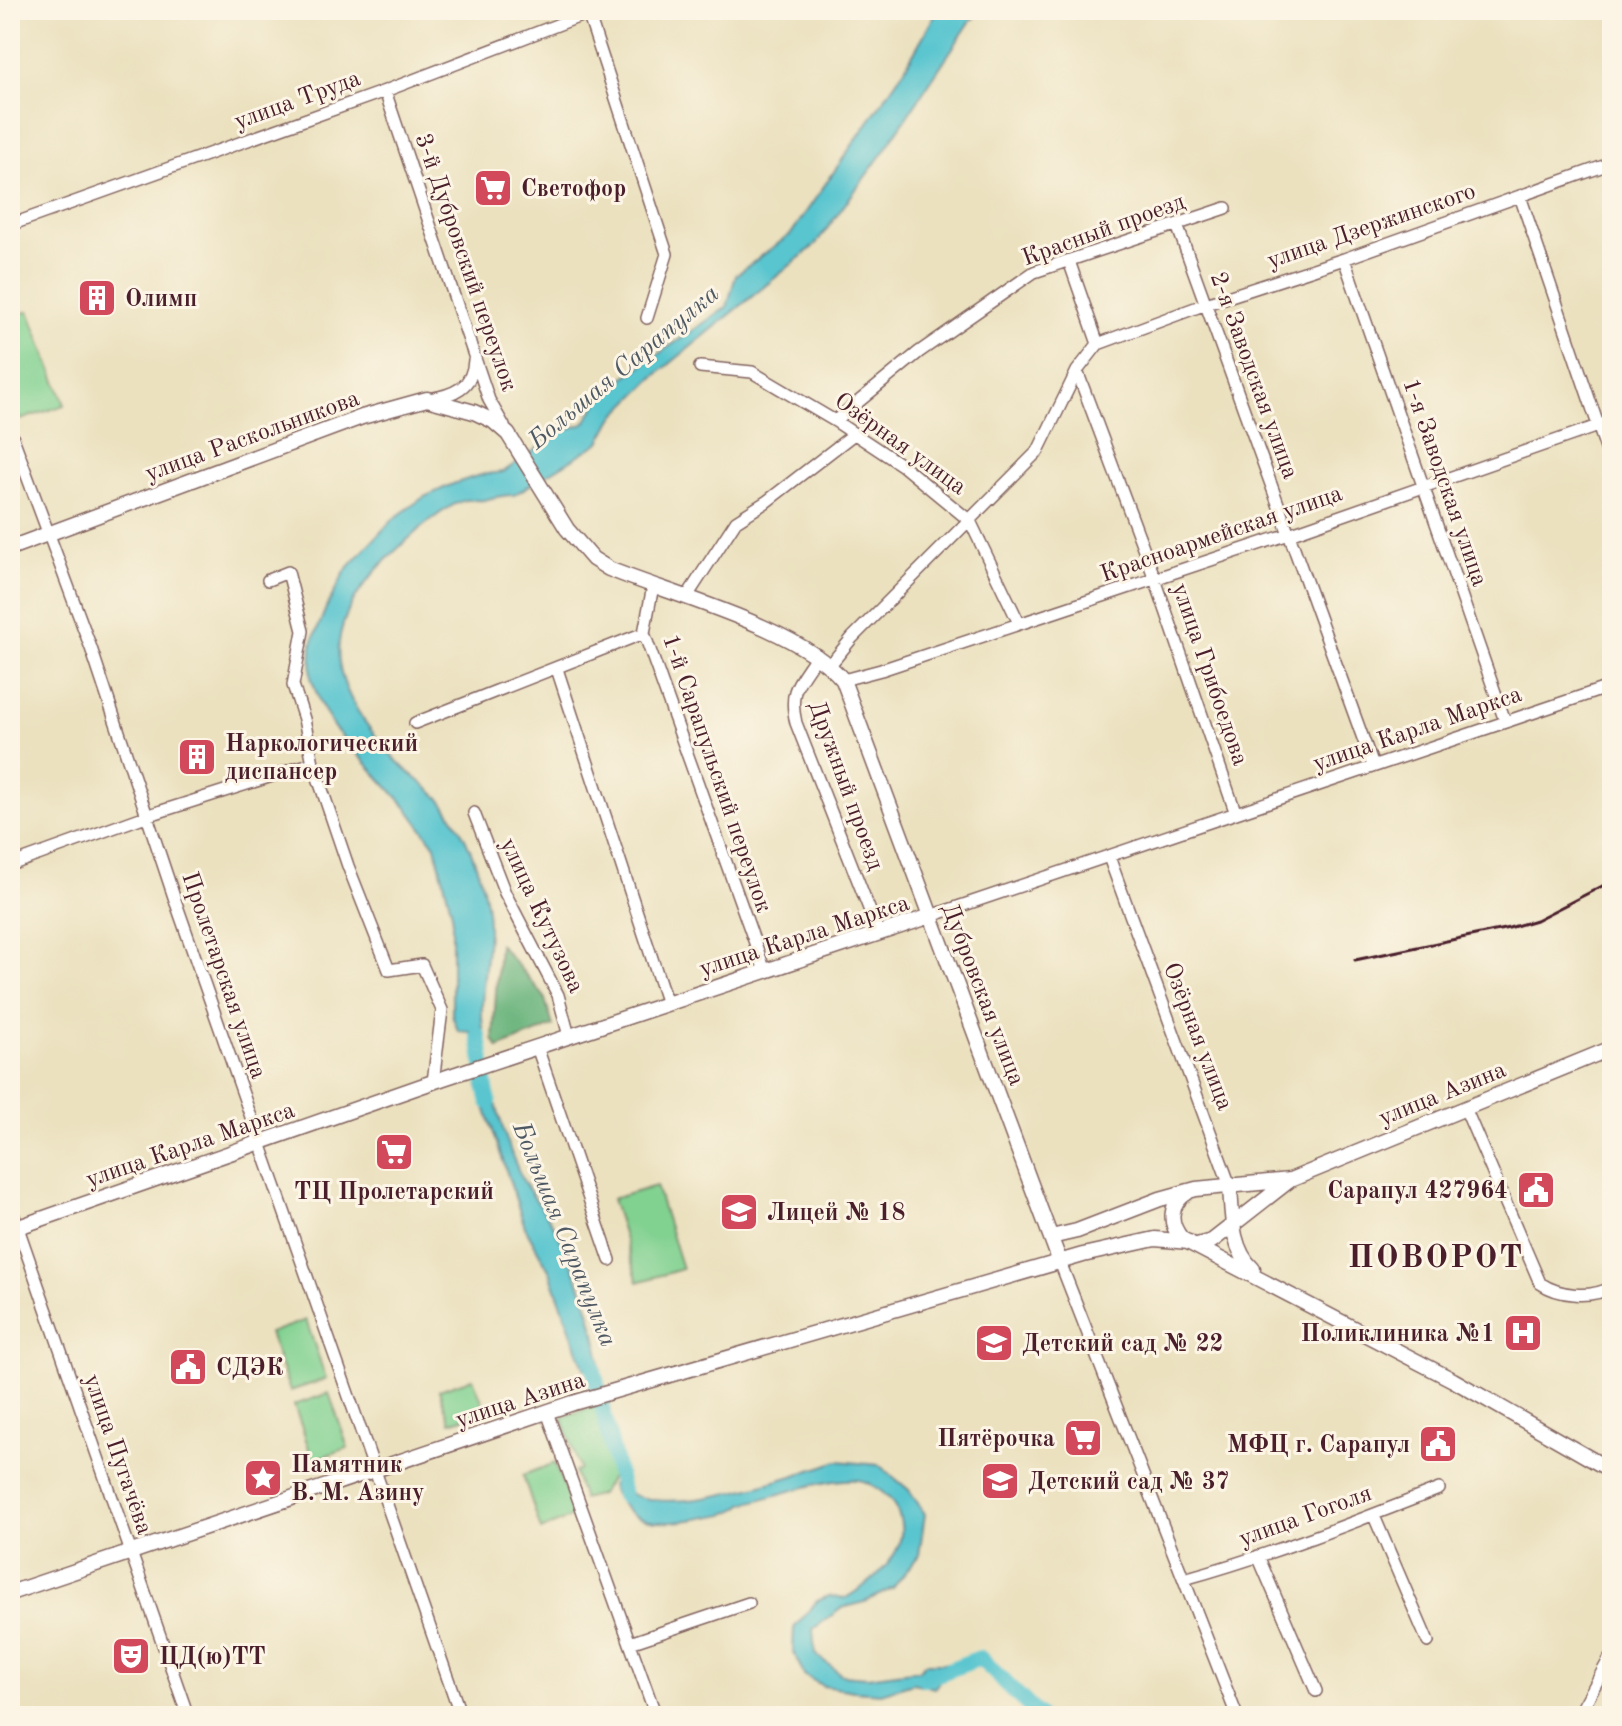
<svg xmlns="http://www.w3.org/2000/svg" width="1622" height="1726" viewBox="0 0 1622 1726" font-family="'Old Standard TT',serif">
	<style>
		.green { fill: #81d191; stroke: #66785e; stroke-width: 2 }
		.forest { fill: #68b37b; stroke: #596953; stroke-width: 2 }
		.water { fill: #58c5cf; stroke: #51727d; stroke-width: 2 }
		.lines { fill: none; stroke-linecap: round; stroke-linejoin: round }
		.river { stroke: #58c5cf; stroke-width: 16 }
		.minor-casing { stroke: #82635f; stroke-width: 14 }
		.major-casing { stroke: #82635f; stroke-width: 17 }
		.minor { stroke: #fff; stroke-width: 11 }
		.major { stroke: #fff; stroke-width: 14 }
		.rail { stroke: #4a1f2b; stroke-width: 3 }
		.labels { text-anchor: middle; stroke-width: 6; stroke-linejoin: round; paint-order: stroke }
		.street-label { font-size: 24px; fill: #4a1f2b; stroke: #fcf5e5 }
		.poi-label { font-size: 24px; font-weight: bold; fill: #4a1f2b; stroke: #fcf5e5; text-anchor: start }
		.water-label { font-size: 26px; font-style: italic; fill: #4f5964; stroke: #fcf5e5 }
		.district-label { font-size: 32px; font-weight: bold; letter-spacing: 2px; fill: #4a1f2b; stroke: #fcf5e5 }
	</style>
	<rect width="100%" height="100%" fill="#fcf5e5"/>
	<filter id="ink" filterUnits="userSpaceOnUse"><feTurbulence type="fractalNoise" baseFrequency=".0125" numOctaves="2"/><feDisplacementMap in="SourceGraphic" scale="16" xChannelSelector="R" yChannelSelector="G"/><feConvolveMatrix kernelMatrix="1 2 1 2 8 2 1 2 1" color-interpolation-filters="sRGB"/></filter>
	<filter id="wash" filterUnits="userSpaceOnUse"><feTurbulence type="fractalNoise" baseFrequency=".006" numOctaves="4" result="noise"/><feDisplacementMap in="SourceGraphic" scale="32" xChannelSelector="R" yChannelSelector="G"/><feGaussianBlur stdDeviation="1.8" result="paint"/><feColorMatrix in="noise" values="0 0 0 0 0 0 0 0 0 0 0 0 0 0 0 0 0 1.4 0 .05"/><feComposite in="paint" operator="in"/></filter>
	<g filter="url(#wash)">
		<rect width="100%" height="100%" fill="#ebe1bf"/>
		<path class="green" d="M29 311 65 405 20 420 10 396V317Z
			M656 1186 682 1269 638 1282 612 1199Z
			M306 1320 326 1379 290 1391 269 1333Z
			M473 1378 486 1411 450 1422 439 1390Z
			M329 1393 348 1448 313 1460 294 1405Z
			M597 1405 614 1473 601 1494 583 1499 574 1472 580 1469 562 1417Z
			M555 1463 574 1516 541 1530 523 1475Z"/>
		<path class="forest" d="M499 944 544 996 553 1026 498 1048 493 1039Z"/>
		<path class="water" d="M938 10H980L970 22 884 151 815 245 655 376 613 418 600 442 514 495C503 495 495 497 484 500 478 501 472 499 466 500 443 505 401 545 384 562 312 637 332 690 397 761 409 774 425 784 438 797 448 807 458 825 465 838 478 866 489 901 488 932 487 960 481 988 482 1017 482 1028 486 1040 487 1052L479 1055 473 1032 458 1031 452 1014V913L435 846 408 809 334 728 320 703 311 677 312 643 326 608 346 570 392 520 424 497 453 484 480 475 503 472 562 431 584 424 606 390 727 307 736 275 791 234 904 70Z
			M490 1082C499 1116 508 1151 524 1182 534 1200 549 1215 558 1234 579 1276 598 1328 601 1375L584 1368 550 1272 525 1227 478 1086Z
			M838 1461 879 1465 909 1490 925 1514 919 1555 893 1588 865 1602 842 1608 813 1629 815 1654 842 1675 867 1677 919 1670 925 1663H950L935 1688 913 1683 881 1693 854 1691 823 1686 804 1675 793 1651 794 1628 817 1601 829 1596 844 1599C880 1578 923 1541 889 1498 882 1491 868 1481 858 1480 823 1478 777 1496 743 1504 731 1515 718 1515 702 1518 662 1525 629 1529 611 1486L616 1476H623L626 1491C671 1520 789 1477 838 1461Z"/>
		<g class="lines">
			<path class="river" d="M478 1035C485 1057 482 1080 489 1102
				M590 1354 623 1495
				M925 1679 980 1658 1039 1716"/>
		</g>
	</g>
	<g filter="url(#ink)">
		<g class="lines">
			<g class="minor-casing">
				<path id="minor" d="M587 10 667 254 647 318
					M385 91 489 400 504 426
					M1520 196 1612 466
					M10 225 385 91 596 10
					M1177 225 1373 766
					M1344 259 1505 721
					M1069 261 1098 344
					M1098 344 1206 304 1344 259 1612 163
					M700 367 752 372 835 421 903 466 970 521 1019 623
					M1077 371 1155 579 1235 811
					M429 399C453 395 473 388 474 360
					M835 421 919 352 1034 272 1226 208
					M10 430 91 648 176 903 461 1716
					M268 580 288 572 303 631 293 685 304 719 313 763 348 866 389 970 422 965 442 1010 433 1082
					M653 586 644 633 765 971
					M686 598 736 521 766 502 854 434
					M817 655C799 683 788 689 796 723L879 934
					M830 665 852 638 1038 451 1077 371 1098 344
					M557 669 667 1004
					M843 680 881 670 1289 534 1612 421
					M415 723 644 633
					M474 813 505 893 558 995 569 1036
					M1109 857 1230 1186
					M10 865 146 816 313 763
					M931 916 1612 686
					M537 1047 610 1260
					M1465 1108 1540 1283C1559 1296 1591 1299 1612 1287
					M10 1205 188 1716
					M1060 1262 1237 1716
					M547 1412 656 1716
					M1374 1516 1428 1642
					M1258 1556 1316 1691
					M1184 1579C1271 1555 1355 1522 1439 1489
					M630 1643 749 1603
					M1578 1716 1612 1654"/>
			</g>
			<g class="major-casing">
				<path id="major" d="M10 548 362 417 427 399 474 412 493 421 508 434 567 529 593 559 609 569C673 595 800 628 843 680L1060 1262
					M1230 1186C1232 1215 1231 1249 1253 1269
					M1188 1192C1169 1204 1168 1223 1182 1239L1453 1380 1612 1471
					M10 1230 444 1078 931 916
					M1051 1237 1077 1231 1160 1199 1196 1189 1290 1180 1612 1048
					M1197 1245 1212 1241 1290 1180
					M10 1593 573 1403 1083 1255 1155 1239 1189 1242"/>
			</g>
			<use href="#minor" class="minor"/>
			<use href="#major" class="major"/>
			<path class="rail" d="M1355 960 1509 928 1536 920 1612 881"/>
		</g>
	</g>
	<defs>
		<g id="supermarket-square" transform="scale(2)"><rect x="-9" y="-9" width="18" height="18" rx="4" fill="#d1495b" stroke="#fcf5e5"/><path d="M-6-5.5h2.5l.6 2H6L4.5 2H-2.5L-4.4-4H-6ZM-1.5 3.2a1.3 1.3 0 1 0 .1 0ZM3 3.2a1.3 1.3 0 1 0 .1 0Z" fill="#fff"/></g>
		<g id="building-square" transform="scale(2)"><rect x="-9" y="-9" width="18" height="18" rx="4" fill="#d1495b" stroke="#fcf5e5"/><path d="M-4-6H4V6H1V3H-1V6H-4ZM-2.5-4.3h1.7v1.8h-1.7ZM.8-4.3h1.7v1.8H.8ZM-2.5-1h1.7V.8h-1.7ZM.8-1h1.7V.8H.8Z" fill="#fff"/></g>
		<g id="civic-square" transform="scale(2)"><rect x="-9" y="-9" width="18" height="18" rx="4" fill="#d1495b" stroke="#fcf5e5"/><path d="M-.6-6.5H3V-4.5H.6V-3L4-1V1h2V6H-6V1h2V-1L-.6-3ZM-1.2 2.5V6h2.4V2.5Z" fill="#fff"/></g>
		<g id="school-square" transform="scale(2)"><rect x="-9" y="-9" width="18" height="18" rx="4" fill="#d1495b" stroke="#fcf5e5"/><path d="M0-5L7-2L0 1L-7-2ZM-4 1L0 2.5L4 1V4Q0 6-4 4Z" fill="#fff"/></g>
		<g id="hospital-square" transform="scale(2)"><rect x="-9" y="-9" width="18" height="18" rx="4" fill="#d1495b" stroke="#fcf5e5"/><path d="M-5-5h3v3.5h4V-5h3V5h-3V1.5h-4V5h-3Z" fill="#fff"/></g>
		<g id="sight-square" transform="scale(2)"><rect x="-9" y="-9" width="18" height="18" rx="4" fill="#d1495b" stroke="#fcf5e5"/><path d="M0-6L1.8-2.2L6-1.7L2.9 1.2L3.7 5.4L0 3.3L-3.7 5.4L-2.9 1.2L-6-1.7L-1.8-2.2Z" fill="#fff"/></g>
		<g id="theatre-square" transform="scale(2)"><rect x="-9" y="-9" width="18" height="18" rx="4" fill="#d1495b" stroke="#fcf5e5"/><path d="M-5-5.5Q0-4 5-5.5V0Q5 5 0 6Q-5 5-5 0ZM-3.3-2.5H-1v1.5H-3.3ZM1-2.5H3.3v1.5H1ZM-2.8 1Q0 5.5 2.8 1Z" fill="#fff"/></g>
	</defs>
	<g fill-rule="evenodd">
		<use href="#supermarket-square" x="493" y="188"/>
		<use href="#building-square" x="97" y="298"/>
		<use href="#building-square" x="197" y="757"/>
		<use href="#supermarket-square" x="394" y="1152"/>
		<use href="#civic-square" x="1536" y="1190"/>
		<use href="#school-square" x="739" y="1212"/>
		<use href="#hospital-square" x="1523" y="1333"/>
		<use href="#school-square" x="994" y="1343"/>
		<use href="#civic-square" x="188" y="1367"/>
		<use href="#supermarket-square" x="1083" y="1438"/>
		<use href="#civic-square" x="1438" y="1444"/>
		<use href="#sight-square" x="263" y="1478"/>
		<use href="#school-square" x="1000" y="1481"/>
		<use href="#theatre-square" x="131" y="1656"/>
	</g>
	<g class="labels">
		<g class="street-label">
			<text transform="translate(297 99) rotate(-20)" y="8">улица Труда</text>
			<text transform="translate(1371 225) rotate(-19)" y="8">улица Дзержинского</text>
			<text transform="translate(1103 229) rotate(-20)" y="8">Красный проезд</text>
			<text transform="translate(467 262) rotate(71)" y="8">3-й Дубровский переулок</text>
			<text transform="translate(1255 375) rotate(70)" y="8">2-я Заводская улица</text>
			<text transform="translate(252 435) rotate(-20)" y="8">улица Раскольникова</text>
			<text transform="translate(901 443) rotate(36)" y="8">Озёрная улица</text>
			<text transform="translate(1446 482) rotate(71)" y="8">1-я Заводская улица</text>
			<text transform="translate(1221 533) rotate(-19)" y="8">Красноармейская улица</text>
			<text transform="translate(1211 674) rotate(71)" y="8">улица Грибоедова</text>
			<text transform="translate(1417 728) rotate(-19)" y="8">улица Карла Маркса</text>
			<text transform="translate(718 773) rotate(71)" y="8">1-й Сарапульский переулок</text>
			<text transform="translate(847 785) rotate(70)" y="8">Дружный проезд</text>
			<text transform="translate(543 915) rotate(65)" y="8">улица Кутузова</text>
			<text transform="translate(804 935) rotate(-18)" y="8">улица Карла Маркса</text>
			<text transform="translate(225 975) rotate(71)" y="8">Пролетарская улица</text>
			<text transform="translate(984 994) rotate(69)" y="8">Дубровская улица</text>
			<text transform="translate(1199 1036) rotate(69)" y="8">Озёрная улица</text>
			<text transform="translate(1442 1093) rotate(-22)" y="8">улица Азина</text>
			<text transform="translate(190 1144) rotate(-19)" y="8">улица Карла Маркса</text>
			<text transform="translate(520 1399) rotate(-18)" y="8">улица Азина</text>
			<text transform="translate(119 1454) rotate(71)" y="8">улица Пугачёва</text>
			<text transform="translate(1305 1515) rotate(-20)" y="8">улица Гоголя</text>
		</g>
		<g class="poi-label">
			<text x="521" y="196">Светофор</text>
			<text x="125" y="306">Олимп</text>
			<text x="225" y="751">Наркологический<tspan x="225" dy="28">диспансер</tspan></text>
			<text x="1508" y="1198" text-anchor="end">Сарапул 427964</text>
			<text x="394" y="1199" text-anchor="middle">ТЦ Пролетарский</text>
			<text x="767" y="1220">Лицей № 18</text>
			<text x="1495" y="1341" text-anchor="end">Поликлиника №1</text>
			<text x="1022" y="1351">Детский сад № 22</text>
			<text x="216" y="1375">СДЭК</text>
			<text x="1055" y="1446" text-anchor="end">Пятёрочка</text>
			<text x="1410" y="1452" text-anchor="end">МФЦ г. Сарапул</text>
			<text x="291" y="1472">Памятник<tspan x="291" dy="28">В. М. Азину</tspan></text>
			<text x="1028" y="1489">Детский сад № 37</text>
			<text x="159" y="1664">ЦД(ю)ТТ</text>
		</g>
		<g class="water-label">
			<text transform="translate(623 366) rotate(-40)" y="9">Большая Сарапулка</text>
			<text transform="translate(566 1234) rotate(68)" y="9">Большая Сарапулка</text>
		</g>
		<g class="district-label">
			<text x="1436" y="1267">ПОВОРОТ</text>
		</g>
	</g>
	<rect width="1622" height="1726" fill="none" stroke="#fcf5e5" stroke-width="40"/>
</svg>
